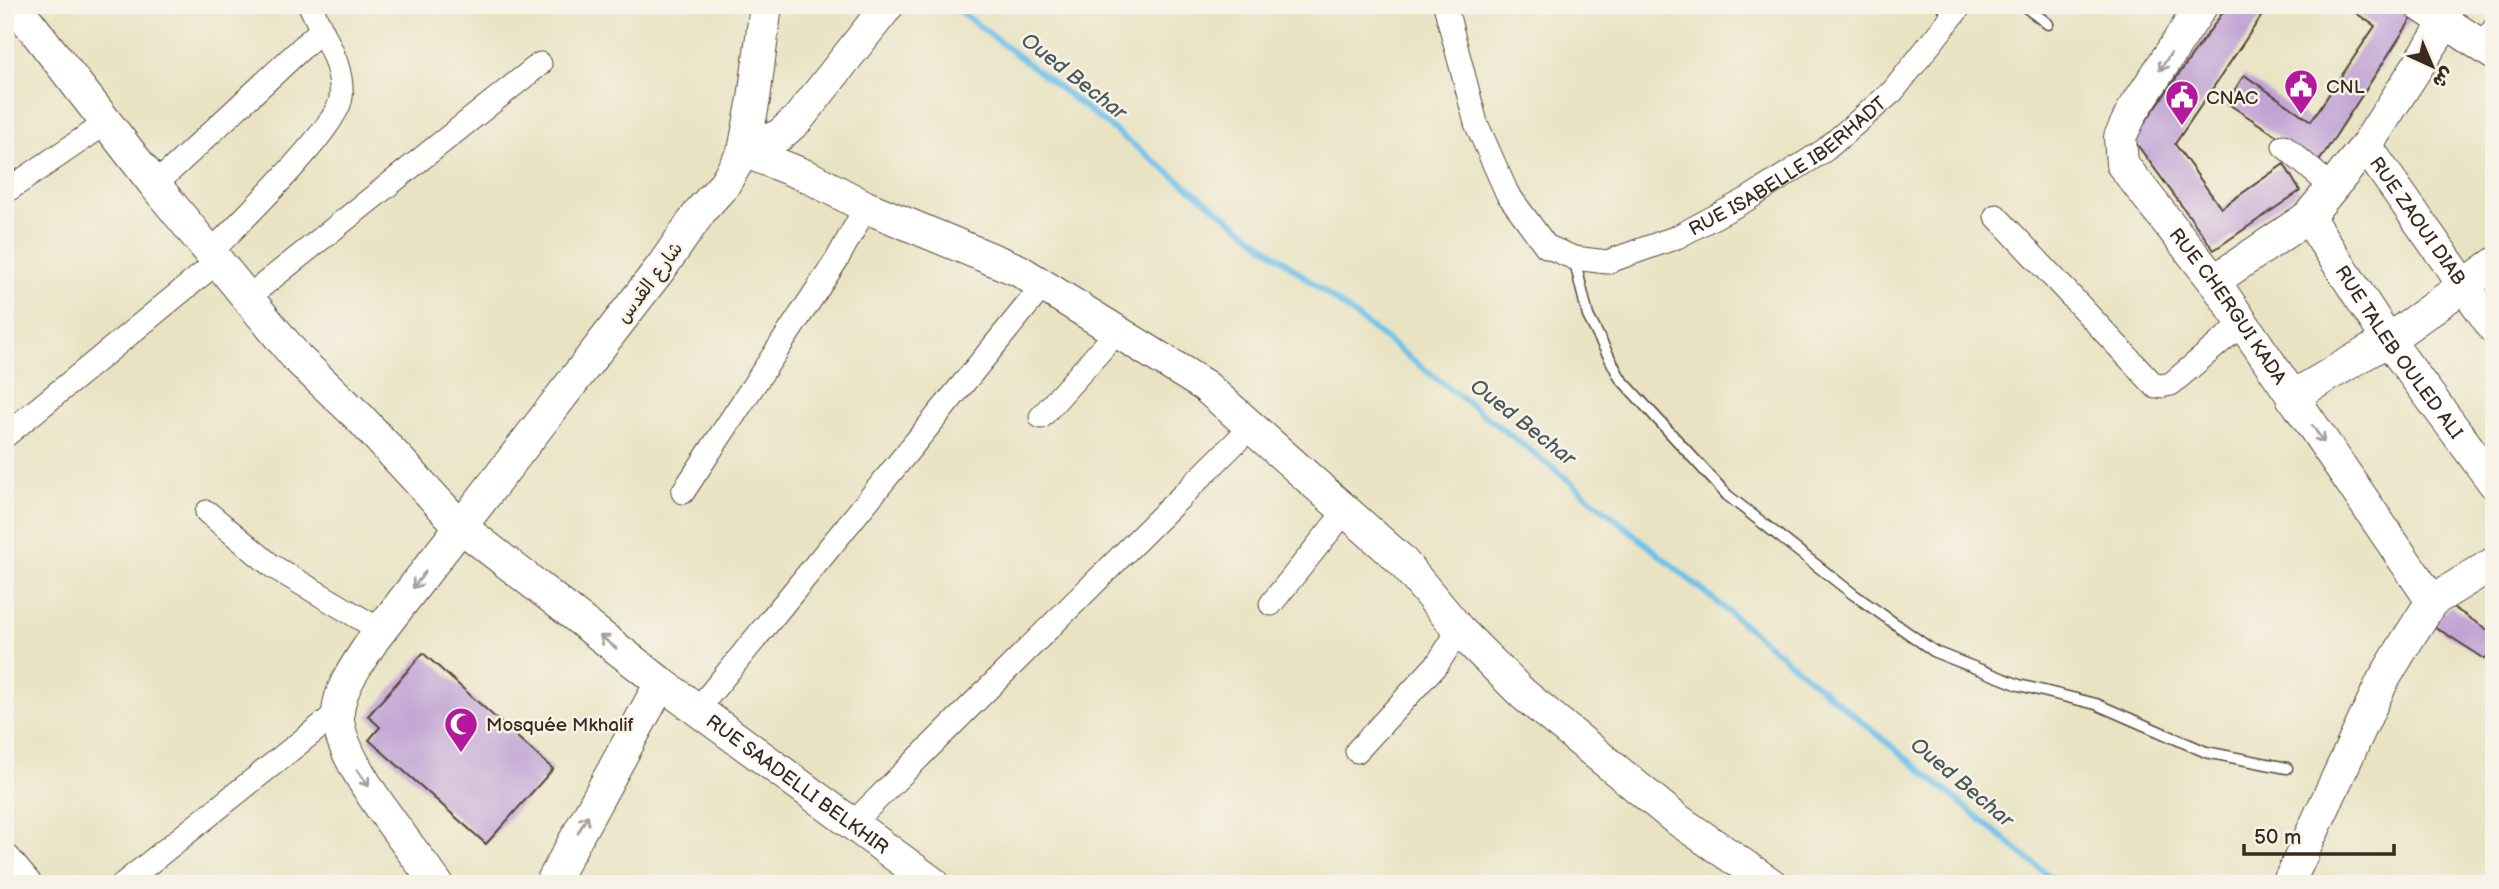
<svg xmlns="http://www.w3.org/2000/svg" width="2499" height="889" viewBox="0 0 2499 889" font-family="'Balsamiq Sans','Playpen Sans Arabic',sans-serif">
	<style>
		.lines { fill: none; stroke-linecap: round; stroke-linejoin: round }
		.stream { stroke: #6cc1e9; stroke-width: 6 }
		.building { fill: #c1a3d4 }
		.lane-casing { stroke: #554637; stroke-width: 13 }
		.street-casing { stroke: #554637; stroke-width: 25 }
		.secondary-casing { stroke: #554637; stroke-width: 34 }
		.lane { stroke: #fff; stroke-width: 10 }
		.street { stroke: #fff; stroke-width: 23 }
		.secondary { stroke: #fff; stroke-width: 32 }
		.oneway { stroke: #a79f9a }
		.labels { text-anchor: middle; stroke-width: 5; stroke-linejoin: round; paint-order: stroke }
		.poi-label { font-size: 19px; fill: #3b2a1e; stroke: #f7f3e8; text-anchor: start }
		.street-label { font-size: 19px; fill: #3b2a1e; stroke: #f7f3e8 }
		.water-label { font-size: 21px; font-style: italic; fill: #4a575b; stroke: #f7f3e8 }
	</style>
	<rect width="100%" height="100%" fill="#f7f3e8"/>
	<filter id="ink" filterUnits="userSpaceOnUse"><feTurbulence type="fractalNoise" baseFrequency=".0143" numOctaves="2"/><feDisplacementMap in="SourceGraphic" scale="14" xChannelSelector="R" yChannelSelector="G"/><feConvolveMatrix kernelMatrix="1 2 1 2 8 2 1 2 1" color-interpolation-filters="sRGB"/></filter>
	<filter id="wash" filterUnits="userSpaceOnUse"><feTurbulence type="fractalNoise" baseFrequency=".00686" numOctaves="4" result="noise"/><feDisplacementMap in="SourceGraphic" scale="28" xChannelSelector="R" yChannelSelector="G"/><feGaussianBlur stdDeviation="1.57" result="paint"/><feColorMatrix in="noise" values="0 0 0 0 0 0 0 0 0 0 0 0 0 0 0 0 0 1.4 0 .05"/><feComposite in="paint" operator="in"/></filter>
	<g filter="url(#wash)">
		<rect width="100%" height="100%" fill="#e9e3c3"/>
		<g class="lines">
			<path class="stream" d="M952 5 1567 479 2059 884"/>
		</g>
		<g id="blocks">
			<path class="building" d="M2228 5H2269L2175 144 2221 208 2284 164 2300 191 2214 250 2133 139Z
				M2344 5H2406L2416 12 2318 163 2227 103 2244 75 2311 121 2375 26Z
				M2476 5H2494V16Z
				M2451 606 2494 634V646L2485 659 2429 623Z
				M423 653 553 769 486 844 369 740 380 727 368 716Z"/>
		</g>
	</g>
	<g filter="url(#ink)">
		<use href="#blocks" fill-opacity="0" stroke="#554637" stroke-width="2"/>
		<g class="lines">
			<g class="lane-casing">
				<path id="lane" d="M1941 5 1953 18
					M2023 5 2048 24
					M1574 258 1588 316 1620 378 1727 495 1853 594 1935 652 2019 685 2096 704 2206 752 2287 768"/>
			</g>
			<g class="street-casing">
				<g id="street">
					<path id="s1" d="M1445 5 1476 123 1507 193 1546 246 1574 258 1607 262 1677 237 1746 200 1825 150 1893 91 1961 5"/>
					<path d="M2482 47 2494 29"/>
					<path d="M2284 146 2333 188"/>
					<path d="M155 185 321 30"/>
					<path d="M5 192 106 123"/>
					<path d="M1996 216 2156 387 2171 384 2243 323"/>
					<path d="M210 253C235 227 340 126 341 97 344 66 322 33 310 5"/>
					<path d="M247 298 540 64"/>
					<path d="M1041 417 1117 332"/>
					<path d="M5 436 217 262"/>
					<path d="M683 492 836 261 866 207"/>
					<path d="M207 512 272 566 380 630"/>
					<path d="M1271 604 1347 509"/>
					<path d="M697 710 1042 287"/>
					<path d="M1357 751 1438 663 1459 630"/>
					<path d="M852 824 1251 427"/>
					<path d="M123 884 338 712"/>
				</g>
			</g>
			<g class="secondary-casing">
				<g id="secondary">
					<path d="M15 5 155 185 297 358 360 418 460 526 661 683 551 884"/>
					<path id="s2" d="M2202 5 2132 112 2120 137 2122 164 2214 281 2432 601"/>
					<path d="M2420 5 2494 54"/>
					<path id="s3" d="M2366 146 2494 328"/>
					<path d="M744 151 809 177 866 207 1018 270 1205 386 1401 560 1459 630 1523 694 1675 818 1771 884"/>
					<path d="M744 151 780 135 798 119 888 5"/>
					<path id="s4" d="M2308 217 2388 340 2494 483"/>
					<path d="M2214 281 2308 217 2366 146 2446 22"/>
					<path d="M2292 397 2388 340 2494 264"/>
					<path id="s5" d="M661 683 934 884"/>
					<path d="M5 860 25 884"/>
					<path d="M437 884C410 846 335 757 338 713 339 687 360 661 373 640L663 265 702 209 723 186 744 151 754 99 766 5"/>
					<path d="M2288 884 2382 682 2406 642 2432 601 2494 563"/>
				</g>
			</g>
			<use href="#lane" class="lane"/>
			<use href="#street" class="street"/>
			<use href="#secondary" class="secondary"/>
		</g>
		<defs><path id="oneway-shaft" d="M-6 0H5M1.5-3L5.5 0L1.5 3" fill="none" stroke-width="1.6" stroke-linecap="round" stroke-linejoin="round" transform="scale(1.75)"/></defs>
		<g class="oneway">
			<use href="#oneway-shaft" transform="translate(2165 62) rotate(123)"/>
			<use href="#oneway-shaft" transform="translate(2318 434) rotate(56)"/>
			<use href="#oneway-shaft" transform="translate(419 580) rotate(127)"/>
			<use href="#oneway-shaft" transform="translate(608 642) rotate(-142)"/>
			<use href="#oneway-shaft" transform="translate(363 778) rotate(55)"/>
			<use href="#oneway-shaft" transform="translate(583 824) rotate(-61)"/>
		</g>
	</g>
	<defs>
		<g id="civic-pin" transform="scale(1.75)"><path d="M0 17L-7.5 6A9.5 9.5 0 1 1 7.5 6Z" fill="#b5179e" stroke="#f7f3e8"/><path d="M-.6-6.5H3V-4.5H.6V-3L4-1V1h2V6H-6V1h2V-1L-.6-3ZM-1.2 2.5V6h2.4V2.5Z" fill="#fff"/></g>
		<g id="mosque-pin" transform="scale(1.75)"><path d="M0 17L-7.5 6A9.5 9.5 0 1 1 7.5 6Z" fill="#b5179e" stroke="#f7f3e8"/><path d="M3.5-4.9A6 6 0 1 0 3.5 4.9A5 5 0 1 1 3.5-4.9Z" fill="#fff"/></g>
	</defs>
	<g fill-rule="evenodd">
		<use href="#civic-pin" x="2301" y="86"/>
		<use href="#civic-pin" x="2182" y="97"/>
		<use href="#mosque-pin" x="461" y="724"/>
	</g>
	<g class="labels">
		<g class="poi-label">
			<text x="2326" y="93">CNL</text>
			<text x="2206" y="104">CNAC</text>
			<text x="486" y="731">Mosquée Mkhalif</text>
		</g>
		<g class="street-label">
			<text dy="7" stroke="none"><textPath href="#s1" startOffset="534">RUE ISABELLE IBERHADT</textPath></text>
			<text dy="7" stroke="none"><textPath href="#s3" startOffset="91">RUE ZAOUI DIAB</textPath></text>
			<text transform="translate(649 282) rotate(-53)" y="7">شارع القدس</text>
			<text dy="7" stroke="none"><textPath href="#s2" startOffset="360">RUE CHERGUI KADA</textPath></text>
			<text dy="7" stroke="none"><textPath href="#s4" startOffset="163">RUE TALEB OULED ALI</textPath></text>
			<text dy="7" stroke="none"><textPath href="#s5" startOffset="170">RUE SAADELLI BELKHIR</textPath></text>
		</g>
		<g class="water-label">
			<text transform="translate(1074 76) rotate(38)" y="7">Oued Bechar</text>
			<text transform="translate(1523 422) rotate(38)" y="7">Oued Bechar</text>
			<text transform="translate(1962 782) rotate(40)" y="7">Oued Bechar</text>
		</g>
	</g>
	<rect width="2499" height="889" fill="none" stroke="#f7f3e8" stroke-width="28"/>
	<g transform="translate(2432 66) rotate(136)" stroke="#f7f3e8" stroke-width="5" paint-order="stroke">
	<path d="M0-5L12 26L0 18L-12 26Z" fill="#3b2a1e"/>
	<text y="-10" font-size="19" font-weight="bold" text-anchor="middle" fill="#3b2a1e">ش</text>
	</g>
	<path d="M2244 844v10h150v-10" fill="none" stroke="#3b2a1e" stroke-width="3.5"/>
	<text x="2254" y="844" font-size="21" fill="#3b2a1e" stroke="#f7f3e8" stroke-width="5" paint-order="stroke">50 m</text>
</svg>
